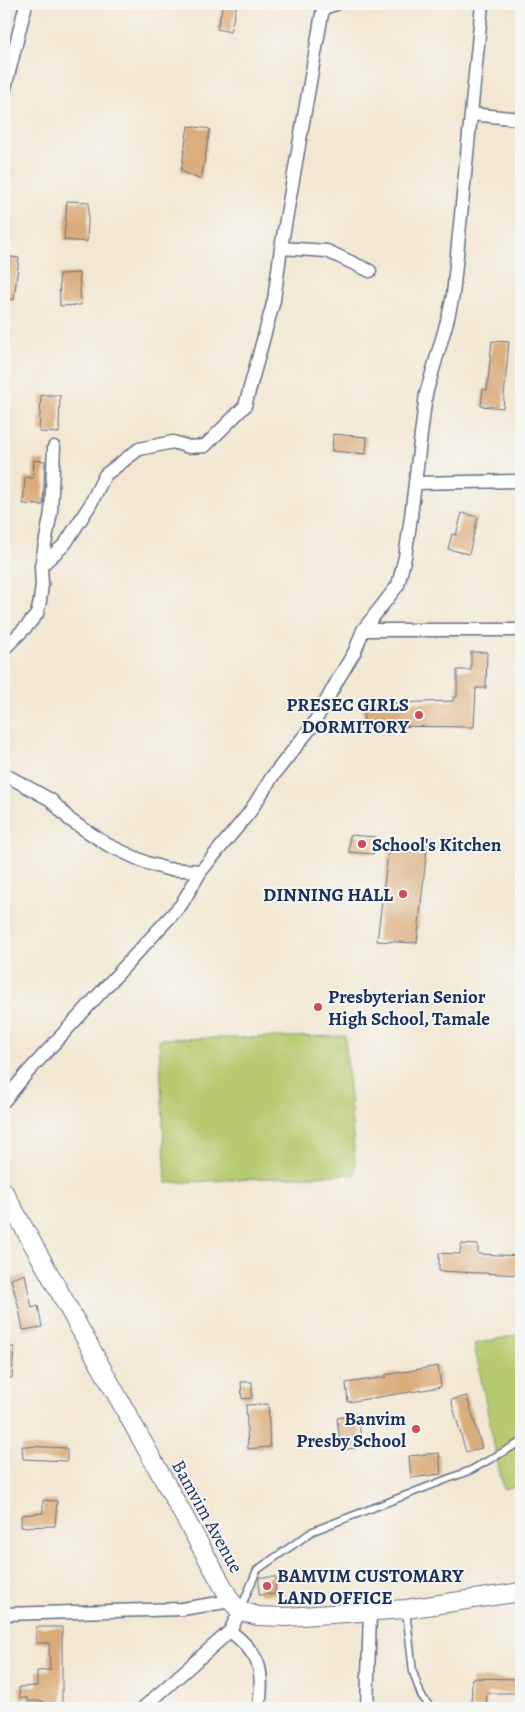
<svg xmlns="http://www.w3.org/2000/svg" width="525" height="1712" viewBox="0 0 525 1712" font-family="Alegreya,serif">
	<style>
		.green { fill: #b6cb6f; stroke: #687d66 }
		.building { fill: #daac7a }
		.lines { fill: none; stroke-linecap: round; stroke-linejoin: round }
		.lane-casing { stroke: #666f87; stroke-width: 9 }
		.street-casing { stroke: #666f87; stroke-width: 15 }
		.secondary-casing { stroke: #666f87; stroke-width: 20 }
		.lane { stroke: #fff; stroke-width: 6 }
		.street { stroke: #fff; stroke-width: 12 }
		.secondary { stroke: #fff; stroke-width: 18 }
		.poi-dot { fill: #d1495b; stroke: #f6f6f2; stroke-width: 2 }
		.labels { text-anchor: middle; stroke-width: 4; stroke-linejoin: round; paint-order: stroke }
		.poi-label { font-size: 19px; font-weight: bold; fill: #1b2f5e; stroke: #f6f6f2; text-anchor: end }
		.street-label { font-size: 19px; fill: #1b2f5e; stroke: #f6f6f2 }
	</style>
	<rect width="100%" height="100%" fill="#f6f6f2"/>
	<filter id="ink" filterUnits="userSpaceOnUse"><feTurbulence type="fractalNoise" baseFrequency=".02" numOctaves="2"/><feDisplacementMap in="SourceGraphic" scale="10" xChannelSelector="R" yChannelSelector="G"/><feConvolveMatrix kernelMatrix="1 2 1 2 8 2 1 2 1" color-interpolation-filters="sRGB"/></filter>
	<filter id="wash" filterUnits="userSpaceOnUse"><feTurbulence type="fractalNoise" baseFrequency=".0096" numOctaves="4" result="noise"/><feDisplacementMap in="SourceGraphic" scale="20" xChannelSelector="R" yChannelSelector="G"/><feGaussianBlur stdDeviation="1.12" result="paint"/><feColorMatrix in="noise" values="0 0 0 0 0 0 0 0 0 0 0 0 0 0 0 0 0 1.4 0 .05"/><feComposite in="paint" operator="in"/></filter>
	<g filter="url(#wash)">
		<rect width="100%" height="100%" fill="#f2e7d2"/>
		<path class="green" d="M345 1036 356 1174 166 1183 159 1039Z
			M521 1334V1485L503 1489 474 1344Z"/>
		<g id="blocks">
			<path class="building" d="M223 4H237L230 32 217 29Z
				M188 126 210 129 201 180 181 171Z
				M67 201 89 202 87 242 64 240Z
				M4 256 19 258 14 300 4 298Z
				M79 273 81 305 60 306 59 274Z
				M492 341 509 342 503 408 481 406 483 389 487 390Z
				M41 395H60L59 433 39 432Z
				M333 434 367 437 366 454 332 451Z
				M34 460 45 461 43 505 23 504 25 477 33 478Z
				M462 513 478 517 469 554 448 549 452 534 456 535Z
				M471 652H487L486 688H476L474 727 364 726 363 704 453 701V697H457V670H471Z
				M350 835 376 837 373 854 349 852Z
				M389 845 427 847 417 943 377 941Z
				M461 1244 478 1245V1254L521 1256V1275L439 1271V1253L460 1254Z
				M25 1274 32 1308 38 1306 42 1327 23 1330 19 1309 11 1279Z
				M4 1347H14L12 1378H4Z
				M438 1366 441 1387 348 1402 346 1383 386 1377 385 1375Z
				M241 1382H252V1398L242 1399Z
				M467 1396 482 1448 466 1452 451 1400Z
				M268 1404 270 1447 248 1449 246 1405Z
				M358 1415 362 1447 341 1450 337 1418Z
				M22 1446 67 1448V1461L23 1459Z
				M439 1453 441 1474 411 1478 409 1456Z
				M43 1500 57 1501 55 1526 21 1527V1515L43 1513Z
				M259 1577H276L275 1594 259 1595Z
				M36 1627H62V1708H44L43 1701H28V1698H20L19 1687 37 1686V1671L50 1670 49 1643H36Z
				M472 1678 521 1679V1693H487L486 1708H471Z"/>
		</g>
	</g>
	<g filter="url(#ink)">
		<use href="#blocks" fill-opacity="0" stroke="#666f87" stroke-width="1"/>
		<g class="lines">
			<g class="lane-casing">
				<path id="lane" d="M240 1610 257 1570 313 1531 471 1470 521 1442
					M406 1610 413 1672 421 1695 431 1708"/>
			</g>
			<g class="street-casing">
				<path id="street" d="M336 4 323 8 281 248 327 251 370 271
					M4 92 26 4
					M471 114 521 119
					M415 483 521 481
					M41 566 65 544 90 505 105 475 139 449 173 442 189 447 205 446 245 406 274 300 281 248
					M363 630H521
					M4 649 27 626 37 614 40 601 42 584 41 566 51 512 54 447
					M4 774 51 800 70 820 108 845 147 863 167 869 201 871
					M4 1101 27 1073 181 905 201 871 249 813 272 777 313 725 337 681 355 651 363 630 398 585 405 557 410 524 426 394 448 318 453 295 482 4
					M4 1614 182 1609 231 1601
					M230 1631C261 1655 264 1670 259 1708
					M143 1708 230 1631 240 1611
					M367 1708 370 1613"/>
			</g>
			<g class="secondary-casing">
				<path id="secondary" d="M4 1192 231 1601 240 1611 258 1616 286 1617 406 1609 521 1592"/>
			</g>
			<use href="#lane" class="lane"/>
			<use href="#street" class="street"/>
			<use href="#secondary" class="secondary"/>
		</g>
	</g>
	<g class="poi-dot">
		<circle cx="419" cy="715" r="5"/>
		<circle cx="362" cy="844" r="5"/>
		<circle cx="403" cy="894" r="5"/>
		<circle cx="318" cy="1007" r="5"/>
		<circle cx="416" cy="1429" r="5"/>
		<circle cx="267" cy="1586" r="5"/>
	</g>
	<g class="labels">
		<g class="poi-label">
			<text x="409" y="711">PRESEC GIRLS<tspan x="409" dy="22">DORMITORY</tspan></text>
			<text x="372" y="851" text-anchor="start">School's Kitchen</text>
			<text x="393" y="901">DINNING HALL</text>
			<text x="328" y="1003" text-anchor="start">Presbyterian Senior<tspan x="328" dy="22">High School, Tamale</tspan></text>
			<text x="406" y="1425">Banvim<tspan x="406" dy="22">Presby School</tspan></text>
			<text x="277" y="1582" text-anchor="start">BAMVIM CUSTOMARY<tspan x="277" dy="22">LAND OFFICE</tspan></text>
		</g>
		<g class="street-label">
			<text transform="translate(208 1516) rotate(61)" y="7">Bamvim Avenue</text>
		</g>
	</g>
	<rect width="525" height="1712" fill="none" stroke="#f6f6f2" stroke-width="20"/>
</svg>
